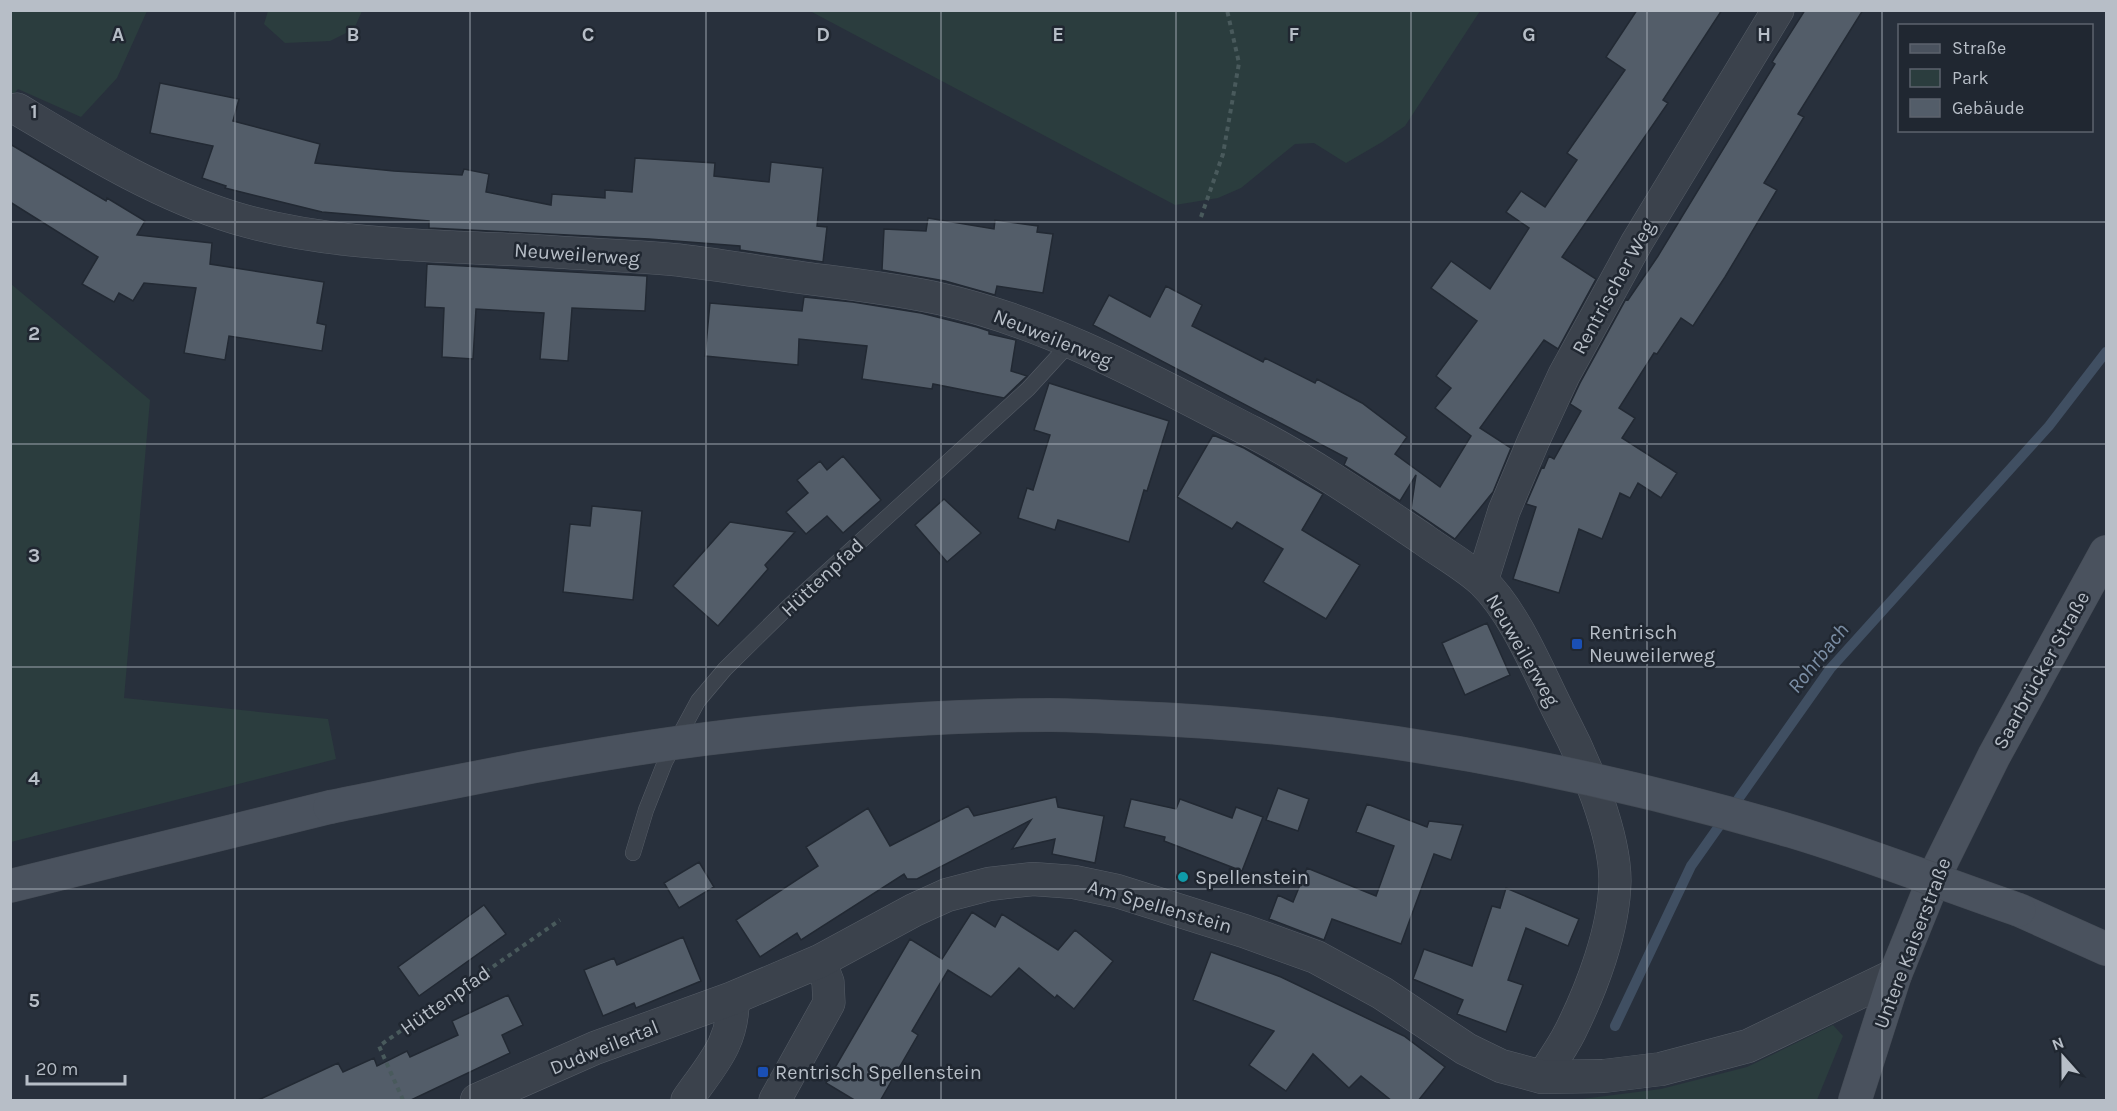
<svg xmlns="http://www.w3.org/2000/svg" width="2117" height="1111" viewBox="0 0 2117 1111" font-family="Karla,sans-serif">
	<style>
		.green { fill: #2b3d3e }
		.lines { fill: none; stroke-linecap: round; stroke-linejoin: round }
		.stream { stroke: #404f62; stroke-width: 10 }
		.building { fill: #535d69; stroke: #222933; stroke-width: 1.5 }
		.service-casing { stroke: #565d67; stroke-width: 16 }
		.minor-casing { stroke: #565d67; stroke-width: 33 }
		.tertiary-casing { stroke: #565d67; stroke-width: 34 }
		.secondary-casing { stroke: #444b55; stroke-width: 34 }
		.path { stroke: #495a5c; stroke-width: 4; stroke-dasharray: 4.5 4.5; stroke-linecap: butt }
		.service { stroke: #3b424c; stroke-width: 15 }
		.minor { stroke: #3b424c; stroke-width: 32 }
		.tertiary { stroke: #3b424c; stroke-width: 33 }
		.secondary { stroke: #4a525e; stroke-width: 33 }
		.secondary-bridge-casing { stroke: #444b55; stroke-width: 34; stroke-linecap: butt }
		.secondary-bridge { stroke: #4a525e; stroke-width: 33 }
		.grid { fill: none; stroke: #b7bec7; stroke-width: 1.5; stroke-opacity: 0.55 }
		.transit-dot { fill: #1a4fb4; stroke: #202731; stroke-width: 2 }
		.culture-dot { fill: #0f9aa8; stroke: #202731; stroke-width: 2 }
		.labels { text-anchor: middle; stroke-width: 5; stroke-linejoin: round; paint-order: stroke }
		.street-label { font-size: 20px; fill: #b7bec7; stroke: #202731 }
		.poi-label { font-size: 20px; fill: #b7bec7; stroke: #202731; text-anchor: start }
		.water-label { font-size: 21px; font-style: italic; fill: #7c8fa6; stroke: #202731 }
		.grid-label { font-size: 20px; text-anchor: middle; font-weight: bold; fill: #b7bec7; stroke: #202731; stroke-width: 5; stroke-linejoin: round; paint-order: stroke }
	</style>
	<rect width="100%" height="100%" fill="#28303c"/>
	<path class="green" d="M11 11H147L117 78 81 117 18 89 11 97Z
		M268 11V10L362 11 354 29 330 41 285 43 264 24Z
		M810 11H1480L1405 126 1382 142 1346 163 1314 143 1295 144 1241 188 1218 198 1175 205Z
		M11 284 150 400 124 698 328 719 336 759 11 842Z
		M1833 1025 1843 1036 1817 1100H1574L1661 1089 1747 1067Z"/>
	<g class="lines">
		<path class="stream" d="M1615 1026 1691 866 1830 669 2049 426 2106 352"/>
	</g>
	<path class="building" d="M1637 10H1722L1663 100 1668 103 1562 257 1596 279 1558 349 1544 340 1480 428 1511 448 1493 492 1455 539 1411 509 1416 475 1400 501 1344 465 1347 458 1093 325 1109 295 1150 317 1166 286 1202 305 1192 326 1263 362 1265 358 1315 383 1317 379 1362 403 1407 437 1395 454 1440 487 1471 436 1435 408 1451 388 1436 376 1477 321 1431 288 1451 261 1490 289 1529 228 1506 212 1521 191 1545 207 1577 160 1567 153 1625 70 1606 57Z
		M1805 10H1863L1798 114 1804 117 1764 183 1777 190 1725 277 1693 326 1681 318 1657 354 1654 353 1619 408 1635 418 1622 438 1677 473 1661 498 1638 483 1630 498 1620 493 1602 539 1579 529 1559 593 1513 579 1536 507 1526 504 1542 467 1544 468 1549 456 1554 459 1581 411 1570 404 1580 383 1626 299 1628 300 1658 256 1775 64 1772 62Z
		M160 83 239 99 233 121 320 144 315 163 394 171 462 175 464 169 489 174 486 192 551 205 552 194 605 198V190L632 192 635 158 715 163 714 176 769 182 771 162 823 168 817 226 827 227 823 262 740 250V246L649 239 429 228V221L322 212 225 188 226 186 202 178 213 146 150 133Z
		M10 144 106 201 107 198 145 221 137 235 212 243 210 264 324 282 317 323 326 325 322 351 229 336 225 360 184 353 196 288 144 283 133 301 119 293 114 302 82 284 98 257 10 202Z
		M928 218 994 229 995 220 1038 226 1037 232 1053 234 1043 293 997 286 995 295 945 281 882 270 884 229 926 231Z
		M427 264 647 276 645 311 572 308 568 361 540 359 544 313 476 309 473 359 442 357 444 308 425 307Z
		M804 297 853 302 921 313 977 327 989 331V334L1016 340 1011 371 1027 376 1004 398 933 384 932 389 862 379 867 346 799 339 798 365 705 356 710 303 802 311Z
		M1049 383 1169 421 1147 491 1144 490 1129 542 1058 520 1055 530 1018 518 1027 488 1033 490 1050 435 1034 430Z
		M1213 435 1244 448 1323 494 1302 530 1360 565 1326 619 1263 582 1283 549 1237 522 1232 529 1177 497Z
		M843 456 881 500 843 533 827 516 806 534 786 512 808 493 797 480 820 461 827 470Z
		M944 499 981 533 947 562 915 525Z
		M592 506 642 511 633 600 563 592 570 524 590 526Z
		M730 522 795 532 765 565 768 569 718 626 673 586Z
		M1487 623 1510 675 1465 695 1442 643Z
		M1278 788 1309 799 1298 831 1266 820Z
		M1056 797 1058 807 1104 816 1095 863 1052 854 1055 839 1012 849 1031 820 917 879H907L904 874 801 940 797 933 760 957 736 920 818 866 806 847 868 808 890 846 968 806 974 816Z
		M1131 799 1176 809 1180 799 1232 818 1236 807 1263 817 1242 871 1164 841 1165 837 1124 827Z
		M1367 804 1427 827 1429 821 1463 825 1451 860 1434 854 1401 944 1332 919 1324 940 1269 919 1278 895 1293 902 1307 868 1376 896 1394 846 1356 832Z
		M699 862 714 887 679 908 664 883Z
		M1506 888 1579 919 1568 946 1526 928 1508 980 1523 985 1506 1032 1457 1014 1463 1000 1413 979 1424 949 1472 966 1492 906 1500 908Z
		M484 905 506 934 419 996 398 967Z
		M972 912 995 927 1002 914 1058 950 1075 930 1113 961 1074 1009 1057 995 1055 998 1019 968 991 997 948 970 912 1031 918 1035 880 1101H856L826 1083 910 939 942 959Z
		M683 937 701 981 636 1008 634 1003 603 1016 584 970 614 958 617 965Z
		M1211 952 1281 977 1404 1036 1445 1067 1418 1101H1392L1361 1076 1349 1088 1313 1054 1286 1091 1249 1065 1274 1031 1193 1000Z
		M508 995 523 1025 502 1035 510 1053 409 1101H256L338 1063 343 1072 374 1058 377 1066 407 1051 410 1057 458 1035 452 1021Z"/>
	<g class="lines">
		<g class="service-casing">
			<path id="service" d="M633 853 646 810 665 762 698 701 725 669 787 608 1028 389 1071 342"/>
		</g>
		<g class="minor-casing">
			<path id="minor" d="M17 109C86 150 157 194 235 218 333 247 438 245 540 251 586 254 632 256 678 260 720 265 762 272 804 278 850 284 896 289 941 299 1052 324 1151 380 1252 432 1312 463 1367 501 1423 539 1442 553 1466 566 1483 582 1517 615 1541 678 1563 720 1585 762 1615 833 1615 881 1614 930 1592 988 1570 1032 1562 1048 1551 1063 1542 1077
				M1482 581 1504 511 1533 442 1564 375 1637 242 1778 10
				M687 1100C711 1065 734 1044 733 998
				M775 1100 829 1003 828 982 820 961"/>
		</g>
		<g class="tertiary-casing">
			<path id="tertiary" d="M477 1100 595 1048 733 998 820 961 914 910 947 895 989 884 1033 879 1074 882 1117 891 1244 931 1316 957 1382 993 1466 1049 1501 1066 1542 1077 1604 1076 1661 1069 1748 1046 1895 975"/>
		</g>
		<g class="secondary-casing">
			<path id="secondary" d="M10 886 330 807
				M2019 910 2106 949
				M1855 1100 1895 975 1938 869 1994 756 2106 552"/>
		</g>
		<path class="path" d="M1201 217 1223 154 1239 63 1227 10
			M403 1100 379 1046 560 920"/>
		<use href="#service" class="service"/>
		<use href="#minor" class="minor"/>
		<use href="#tertiary" class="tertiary"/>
		<use href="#secondary" class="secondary"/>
		<g class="secondary-bridge-casing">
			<path id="secondary-bridge" d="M330 807C454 782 579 755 705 739 819 725 934 715 1050 715 1078 715 1107 717 1136 718 1358 727 1577 768 1791 831 1868 854 1943 884 2019 910"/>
		</g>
		<use href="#secondary-bridge" class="secondary-bridge"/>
	</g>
	<path class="grid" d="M235 10V1100M470 10V1100M706 10V1100M941 10V1100M1176 10V1100M1411 10V1100M1647 10V1100M1882 10V1100M10 222H2106M10 444H2106M10 667H2106M10 889H2106"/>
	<g class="transit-dot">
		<rect x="1571" y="638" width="12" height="12" rx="3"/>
		<rect x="757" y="1066" width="12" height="12" rx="3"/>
	</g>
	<circle class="culture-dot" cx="1183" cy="877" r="6"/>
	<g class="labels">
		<g class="street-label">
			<text transform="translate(577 254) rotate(4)" y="7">Neuweilerweg</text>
			<text transform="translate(1613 287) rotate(-61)" y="7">Rentrischer Weg</text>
			<text transform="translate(1053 338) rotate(22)" y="7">Neuweilerweg</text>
			<text transform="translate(822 577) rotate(-43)" y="7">Hüttenpfad</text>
			<text transform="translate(1523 650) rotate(60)" y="7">Neuweilerweg</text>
			<text transform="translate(2041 670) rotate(-61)" y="7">Saarbrücker Straße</text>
			<text transform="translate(1160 906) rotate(16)" y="7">Am Spellenstein</text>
			<text transform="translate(1912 943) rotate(-69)" y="7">Untere Kaiserstraße</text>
			<text transform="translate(445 1000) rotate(-35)" y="7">Hüttenpfad</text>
			<text transform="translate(604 1047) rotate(-22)" y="7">Dudweilertal</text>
		</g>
		<g class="poi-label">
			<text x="1589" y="639">Rentrisch<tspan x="1589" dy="23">Neuweilerweg</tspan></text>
			<text x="1195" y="884">Spellenstein</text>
			<text x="775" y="1079">Rentrisch Spellenstein</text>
		</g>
		<g class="water-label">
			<text transform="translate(1818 658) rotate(-51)" y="7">Rohrbach</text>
		</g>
	</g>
	<g class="grid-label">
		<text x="118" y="41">A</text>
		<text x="353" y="41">B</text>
		<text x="588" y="41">C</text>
		<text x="823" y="41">D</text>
		<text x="1058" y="41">E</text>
		<text x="1294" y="41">F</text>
		<text x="1529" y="41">G</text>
		<text x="1764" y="41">H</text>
		<text x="34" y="118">1</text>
		<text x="34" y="340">2</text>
		<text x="34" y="562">3</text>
		<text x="34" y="785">4</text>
		<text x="34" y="1007">5</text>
	</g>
	<rect width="2117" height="1111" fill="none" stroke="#b7bec7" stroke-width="24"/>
	<rect x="1898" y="24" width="195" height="108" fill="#202731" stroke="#5c636d" stroke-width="1.5"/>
	<rect x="1910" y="44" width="30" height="9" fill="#4a525e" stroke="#5c636d" stroke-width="1.5"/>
	<text x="1952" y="54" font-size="18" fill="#b7bec7">Straße</text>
	<rect x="1910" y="69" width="30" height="18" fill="#2b3d3e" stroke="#5c636d" stroke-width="1.5"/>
	<text x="1952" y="84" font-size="18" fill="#b7bec7">Park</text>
	<rect x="1910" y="99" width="30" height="18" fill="#535d69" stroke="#5c636d" stroke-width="1.5"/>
	<text x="1952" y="114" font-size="18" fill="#b7bec7">Gebäude</text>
	<g transform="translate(2063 1057) rotate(339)" stroke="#202731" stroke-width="4.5" paint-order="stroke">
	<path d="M0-4.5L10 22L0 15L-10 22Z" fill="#b7bec7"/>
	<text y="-9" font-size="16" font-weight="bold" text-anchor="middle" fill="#b7bec7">N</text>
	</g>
	<path d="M27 1075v9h98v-9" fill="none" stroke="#b7bec7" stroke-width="3"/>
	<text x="36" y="1075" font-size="18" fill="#b7bec7" stroke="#202731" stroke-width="4.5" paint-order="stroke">20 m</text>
</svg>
